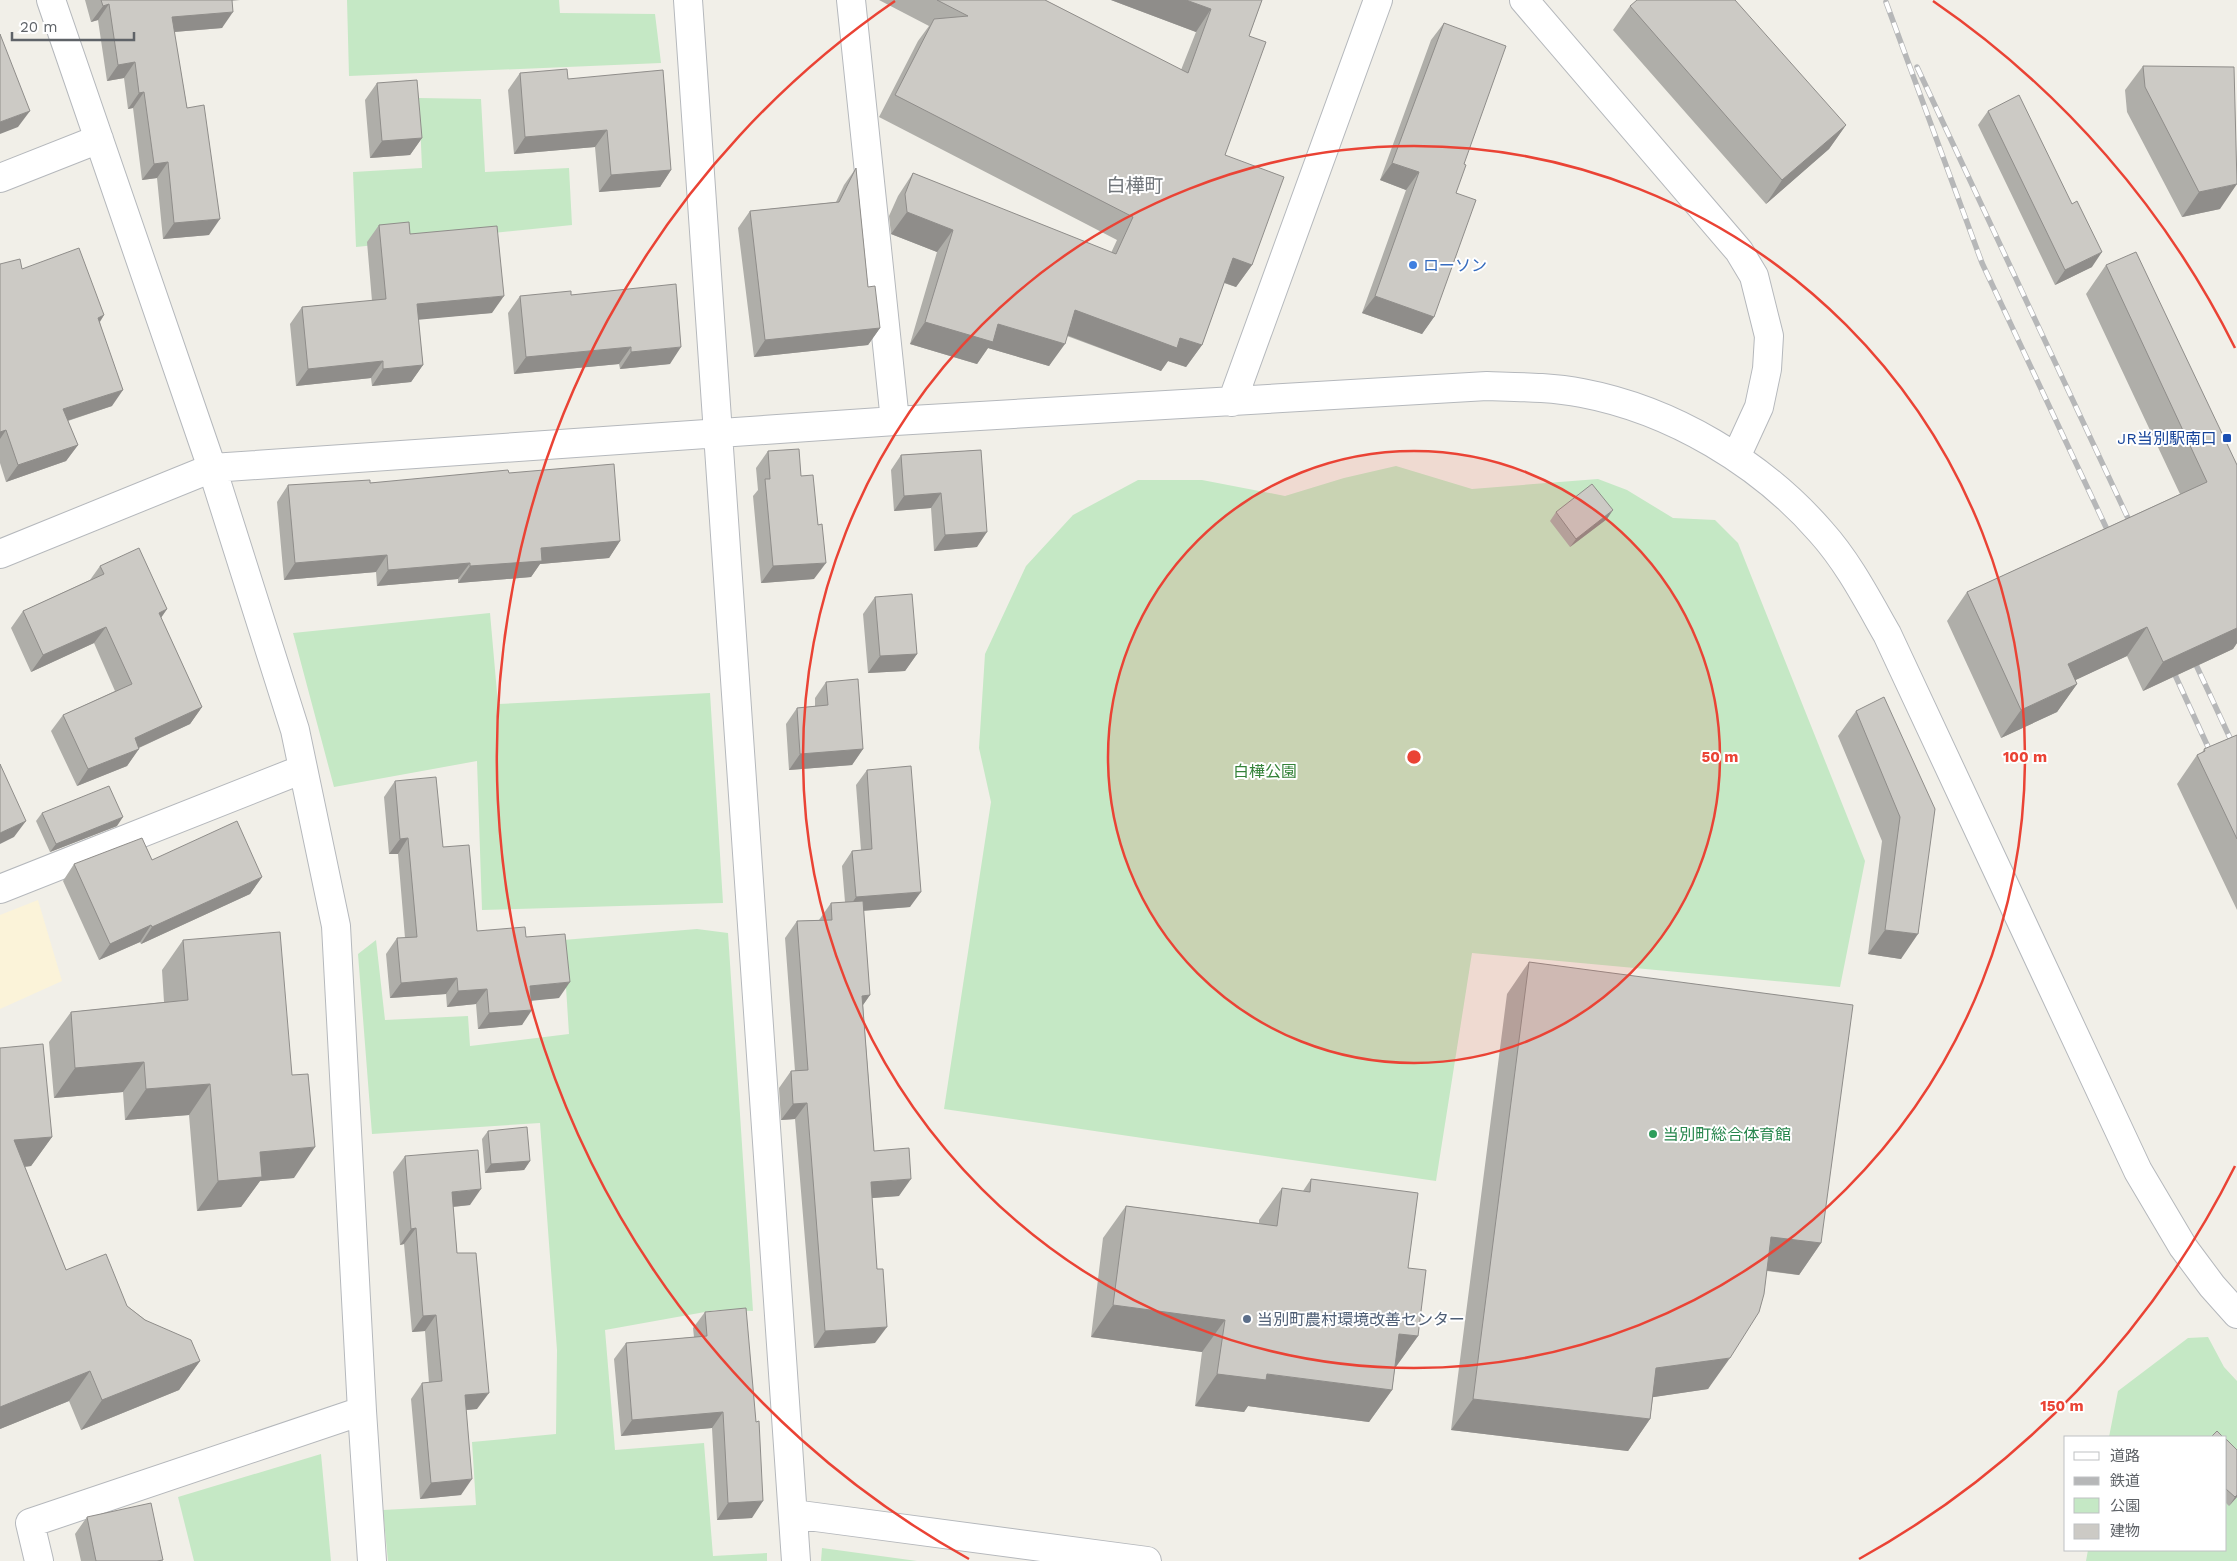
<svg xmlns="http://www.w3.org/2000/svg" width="2237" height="1561" viewBox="0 0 2237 1561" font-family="'Work Sans','Noto Sans JP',sans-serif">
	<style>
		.green { fill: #c5e8c5 }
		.sand { fill: #fbf3d9 }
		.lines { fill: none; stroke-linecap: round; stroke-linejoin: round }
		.minor-casing { stroke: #b5b8bc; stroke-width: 30 }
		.minor { stroke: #fff; stroke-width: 28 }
		.rail-casing { stroke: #b6b7b8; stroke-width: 5.5 }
		.rail { stroke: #fff; stroke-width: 4; stroke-dasharray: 11; stroke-linecap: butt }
		.wall { fill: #afaea9 }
		.shaded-wall { fill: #8f8d8a }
		.building { fill: #cccac5; stroke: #8f8d8a }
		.ring { fill: none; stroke: #ea4335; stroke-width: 2.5 }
		.shop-dot { fill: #3f7fe0; stroke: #fff; stroke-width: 2 }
		.transit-dot { fill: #1a4fb4; stroke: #fff; stroke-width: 2 }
		.leisure-dot { fill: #2e9e5b; stroke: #fff; stroke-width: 2 }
		.service-dot { fill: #5c6f8a; stroke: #fff; stroke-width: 2 }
		.labels { text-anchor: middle; stroke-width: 4; stroke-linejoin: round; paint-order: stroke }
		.shop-label { font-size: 16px; fill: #366cbe; stroke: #fff; text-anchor: start }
		.transit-label { font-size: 16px; fill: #164399; stroke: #fff; text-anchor: end }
		.park-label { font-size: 16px; fill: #348238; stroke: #fff }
		.leisure-label { font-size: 16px; fill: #27864d; stroke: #fff; text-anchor: start }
		.service-label { font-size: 16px; fill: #4e5e75; stroke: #fff; text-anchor: start }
		.quarter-label { font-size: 19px; fill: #70757a; stroke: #fff }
		.centre { fill: #ea4335; stroke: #fff; stroke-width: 2.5 }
		.ring-label { font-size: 15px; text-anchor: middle; font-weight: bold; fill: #ea4335; stroke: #fff; stroke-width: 4; stroke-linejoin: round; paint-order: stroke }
	</style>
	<rect width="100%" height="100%" fill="#f1efe8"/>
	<path class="green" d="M347 0H559L560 13 655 14 661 63 349 76Z
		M419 98 481 99 485 172 569 168 572 225 356 247 353 172 422 168Z
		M1396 466 1472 489 1598 479 1627 490 1673 518 1715 520 1738 543 1865 861 1840 987 1472 953 1436 1181 944 1109 991 802 979 748 985 654 1026 566 1073 515 1138 480H1202L1285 496 1344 478Z
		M490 613 498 704 710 693 723 903 482 910 477 761 334 787 293 633Z
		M697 929 728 933 753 1311 716 1310 605 1330 615 1450 704 1443 713 1556 767 1553V1561H388L383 1510 476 1505 472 1442 556 1434 557 1350 540 1123 372 1134 358 954 376 940 385 1020 468 1016 470 1046 569 1034 563 940Z
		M2208 1337 2224 1367 2237 1381V1561H2086L2088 1550H2226V1437H2109L2118 1391 2188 1338Z
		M321 1454 331 1561H194L178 1497Z
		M822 1548 917 1561H821Z"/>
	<path class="sand" d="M38 900 62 981 0 1009V915Z"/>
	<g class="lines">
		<g class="minor-casing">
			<path id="minor" d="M51 0 212 468 295 730 336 926 362 1411 372 1561
				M688 0 796 1561
				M851 0 895 421
				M1524 0 1739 251 1754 276 1769 336 1767 369 1759 407 1736 457
				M0 178 99 139
				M1232 402 1378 0
				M0 554 212 468 895 421 1487 386C1519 387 1551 387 1582 393 1672 410 1761 463 1821 532 1848 562 1867 599 1887 634L2138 1171 2183 1247 2212 1286 2237 1314
				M0 889 303 769
				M793 1514 1147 1561
				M39 1561 30 1523 362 1411"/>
		</g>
		<use href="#minor" class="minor"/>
		<g class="rail-casing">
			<path id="rail" d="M1886 2 1982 263 2112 540
				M1917 67 2134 531
				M2191 654 2237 753
				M2170 664 2214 760"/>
		</g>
		<use href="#rail" class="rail"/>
	</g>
	<path class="wall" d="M85 0H240L232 1 222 28 174 32 209 235 163 239 157 178 142 180 133 108 128 109 124 78 107 81 98 20 91 22Z
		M879 0H1045L1181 70 1196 32 1111 0H1262L1249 36 1225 155 1252 265 1236 287 1224 283 1202 345 1186 367 1168 361 1161 371 1067 336 1049 366 988 348 977 364 910 344 937 252 891 234 889 216 898 196 913 173 1111 253 1117 240 879 117 918 41 929 26Z
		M1630 6 1846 125 1829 149 1766 204 1613 30Z
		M1444 23 1464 164 1456 193 1434 317 1422 334 1362 313 1406 190 1380 180 1431 40Z
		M2143 66 2220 209 2182 217 2127 112 2125 90Z
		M520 73 568 79 671 170 660 187 599 192 595 147 514 154 508 90Z
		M377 83 422 138 410 155 370 158 365 100Z
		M1988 111 2092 267 2055 285 1978 125Z
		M856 168 868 287 880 328 868 345 754 357 738 228 750 211 836 202 844 185Z
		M379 225 410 234 492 313 418 319 423 365 411 382 372 386 371 378 296 386 290 324 302 307 372 301 367 242Z
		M0 264 22 269 104 315 100 322 112 406 68 421 78 445 66 461 6 482 0 463Z
		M2106 265 2237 465V643L2233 649 2143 691 2127 656 2075 680 2077 684 2057 712 2001 738 1947 621 1967 592 2180 494 2086 294Z
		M571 295 670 364 620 369 619 364 514 374 508 313 520 296Z
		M981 450 977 547 934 551 931 508 894 511 891 470 901 455Z
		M768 451 801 476 814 579 761 583 753 496 758 490 756 468Z
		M509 473 620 541 609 558 540 564 531 577 458 583V579L377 586 376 572 284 580 277 502 288 485 370 483Z
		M1556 512 1607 519 1570 547 1550 521Z
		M100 566 167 609 161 618 202 707 190 724 139 748 127 766 77 786 51 731 63 715 115 691 94 643 31 672 11 628 23 611 90 580Z
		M875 597 917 654 905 671 868 673 863 614Z
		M826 682 863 749 852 765 789 770 786 724 797 708 815 706V698Z
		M1856 711 1935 809 1901 959 1868 954 1882 841 1838 736Z
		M2237 735V910L2177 784 2197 755 2202 753 2204 749Z
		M867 770 910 907 863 911 870 995 863 1005 874 1151 899 1196 872 1198 875 1343 814 1348 795 1119 781 1120 779 1088 791 1071H795L785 938 797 921 819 920 831 903 845 902 842 866 852 851 861 850 856 785Z
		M395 781 443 847 477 931 526 937 559 998 532 1000 522 1025 478 1029 476 1004 447 1007 446 994 390 998 386 954 397 938H405L398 854H389L384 797Z
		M42 813 117 826 50 852 36 821Z
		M152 860 262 877 250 894 141 944 140 942 99 960 63 881 74 864Z
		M183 940 294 1178 260 1181 241 1207 197 1211 189 1115 125 1120 123 1092 54 1098 49 1042 71 1012 164 1002 162 970Z
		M1529 962 1821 1243 1799 1275 1767 1271 1708 1389 1653 1397 1650 1419 1628 1451 1451 1430 1507 994Z
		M0 1048 52 1137 31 1166 25 1167 66 1270 127 1306 200 1361 179 1390 81 1430 69 1401 0 1429Z
		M488 1131 530 1161 524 1170 485 1173 482 1139Z
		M405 1156 470 1205 453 1207 457 1253 477 1409 466 1410 461 1495 420 1499 411 1399 422 1383H429L425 1331 412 1332 404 1244 400 1245 393 1172Z
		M1311 1179 1408 1268 1418 1336 1395 1368 1392 1390 1369 1422 1248 1406 1244 1412 1195 1406 1202 1352 1091 1337 1103 1238 1126 1206 1259 1223V1220L1282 1188 1303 1191Z
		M705 1312 752 1518 717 1520 712 1428 621 1436 614 1359 626 1343 694 1337 693 1328Z
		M2226 1439 2237 1497 2229 1506 2226 1503Z
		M87 1517 163 1560 162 1561H81L75 1534Z"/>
	<path class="shaded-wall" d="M1111 0H1186L1211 9 1196 32Z
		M109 4 98 20 91 22 103 6Z
		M233 12 222 28 161 33 172 17Z
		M135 62 124 78 107 81 118 65Z
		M144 92 133 108 128 109 139 93Z
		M30 111 18 127 0 134V122Z
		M1846 125 1829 149 1766 204 1782 180Z
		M607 130 595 147 514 154 525 137Z
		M422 138 410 155 370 158 382 141Z
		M168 162 157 178 142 180 154 164Z
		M1392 163 1419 172 1406 190 1380 180Z
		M671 170 660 187 599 192 611 175Z
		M2237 184 2220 209 2182 217 2199 192Z
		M907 212 953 230 937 252 891 234Z
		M220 219 209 235 163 239 174 223Z
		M2102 252 2092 267 2055 285 2065 270Z
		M1233 258 1252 265 1236 287 1217 280Z
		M504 296 492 313 405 321 417 304Z
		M1375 296 1434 317 1422 334 1362 313Z
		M1075 310 1180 338 1202 345 1186 367 1168 361 1161 371 1059 332Z
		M104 315 93 332 98 318Z
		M925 322 998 324 1065 344 1049 366 988 348 977 364 910 344Z
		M880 328 868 345 754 357 765 340Z
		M631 347 619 364 514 374 526 357Z
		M681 347 670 364 620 369 631 352Z
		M383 361 371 378 296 386 308 369Z
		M423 365 411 382 372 386 383 369Z
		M123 390 112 406 51 426 63 409Z
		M6 430 0 439V432Z
		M78 445 66 461 6 482 18 465Z
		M941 493 931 508 894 511 904 496Z
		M1613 510 1607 519 1570 547 1576 539Z
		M987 532 977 547 934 551 945 535Z
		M620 541 609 558 540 564 531 577 458 583 470 566 541 548Z
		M387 555 376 572 284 580 295 563Z
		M470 563 458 579 377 586 388 570Z
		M826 563 814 579 761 583 773 566Z
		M167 609 155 626 159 613Z
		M106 627 94 643 31 672 43 655Z
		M2147 627 2127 656 2048 693 2068 664Z
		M2237 628V643L2233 649 2143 691 2163 662Z
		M917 654 905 671 868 673 880 656Z
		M2077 684 2057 712 2001 738 2021 710Z
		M202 707 190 724 123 755 135 738Z
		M139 749 127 766 77 786 88 769Z
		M863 749 852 765 789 770 800 754Z
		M123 817 117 826 50 852 56 844Z
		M26 821 14 837 0 844V833Z
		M408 838 398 854H389L400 839Z
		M262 877 250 894 141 944 152 927Z
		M921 892 910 907 846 912 856 897Z
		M151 925 140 942 99 960 110 944Z
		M1885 930 1918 934 1901 959 1868 954Z
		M457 978 446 994 390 998 401 983Z
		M570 982 559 998 520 1002 530 986Z
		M487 989 476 1004 447 1007 458 991Z
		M870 995 858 1012 862 996Z
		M532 1010 522 1025 478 1029 489 1013Z
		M144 1062 123 1092 54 1098 75 1068Z
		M210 1084 189 1115 125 1120 146 1089Z
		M807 1103 795 1119 781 1120 793 1104Z
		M52 1137 31 1166 0 1169 14 1140Z
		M315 1147 294 1178 260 1181 241 1207 197 1211 218 1181 260 1152Z
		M530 1161 524 1170 485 1173 491 1164Z
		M911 1179 899 1196 859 1199 871 1182Z
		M481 1189 470 1205 441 1208 452 1192Z
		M416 1228 404 1244 400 1245 411 1229Z
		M1771 1237 1821 1243 1799 1275 1749 1268Z
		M1113 1305 1225 1320 1202 1352 1091 1337Z
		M436 1315 425 1331 412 1332 423 1316Z
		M887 1327 875 1343 814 1348 825 1331Z
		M1399 1334 1418 1336 1395 1368 1377 1366Z
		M1730 1358 1708 1389 1634 1400 1656 1368Z
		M200 1361 179 1390 81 1430 102 1400Z
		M90 1371 69 1401 0 1429V1407Z
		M1217 1374H1267L1392 1390 1369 1422 1248 1406 1244 1412 1195 1406Z
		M489 1393 477 1409 454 1411 465 1395Z
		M1473 1399 1650 1419 1628 1451 1451 1430Z
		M723 1412 712 1428 621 1436 632 1420Z
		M472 1479 461 1495 420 1499 431 1483Z
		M2237 1495V1497L2229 1506 2235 1497Z
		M763 1501 752 1518 717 1520 728 1503Z"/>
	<path class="building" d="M101 0H232L233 12 172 17 187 108 204 105 220 219 174 223 168 162 154 164 144 92 139 93 135 62 118 65 109 4 103 6Z
		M937 0H1045L1188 73 1211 9 1186 0H1262L1249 36 1266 42 1225 155 1284 177 1252 265 1233 258 1202 345 1180 338 1177 348 1075 310 1065 344 998 324 993 342 925 322 953 230 907 212 905 194 913 173 1116 254 1133 217 895 95 934 19 968 16Z
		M1637 0H1735L1846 125 1782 180 1630 6Z
		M1444 23 1506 46 1464 164 1466 165 1456 193 1476 200 1434 317 1375 296 1419 172 1392 163Z
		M0 34 30 111 0 122Z
		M2143 66 2234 67 2237 184 2199 192 2145 87Z
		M567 69 568 79 663 70 671 170 611 175 607 130 525 137 520 73Z
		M417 80 422 138 382 141 377 83Z
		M2019 95 2072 204 2077 201 2102 252 2065 270 1988 111Z
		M856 168 868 287 875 286 880 328 765 340 750 211 839 202Z
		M409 222 410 234 497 226 504 296 417 304 423 365 383 369V361L308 369 302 307 386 299 379 225Z
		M79 248 104 315 98 318 123 390 63 409 78 445 18 465 6 430 0 432V264L20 259 22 269Z
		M2136 252 2237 465V628L2163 662 2147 627 2068 664 2077 684 2021 710 1967 592 2207 482 2106 265Z
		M676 284 681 347 631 352V347L526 357 520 296 571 291V295Z
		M799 449 801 476 813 475 818 525 822 524 826 563 773 566 765 479H770L768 451Z
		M981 450 987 532 945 535 941 493 904 496 901 455Z
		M614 464 620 541 541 548 542 561 470 566V563L388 570 387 555 295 563 288 485 370 480V483L508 470 509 473Z
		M1592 484 1613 510 1576 539 1556 512Z
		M139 548 167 609 159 613 202 707 135 738 139 749 88 769 63 715 132 684 106 627 43 655 23 611 104 574 100 566Z
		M912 594 917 654 880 656 875 597Z
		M858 679 863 749 800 754 797 708 828 705 826 682Z
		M1884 697 1935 809 1918 934 1885 930 1900 817 1856 711Z
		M2237 735V839L2197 755 2205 751 2204 749Z
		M0 764 26 821 0 833Z
		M911 766 921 892 856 897 852 851 872 849 867 770Z
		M436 777 443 847 469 845 477 931 525 927 526 937 565 934 570 982 530 986 532 1010 489 1013 487 989 458 991 457 978 401 983 397 938 417 937 408 838 400 839 395 781Z
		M109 786 123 817 56 844 42 813Z
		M237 821 262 877 152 927 151 925 110 944 74 864 142 838 152 860Z
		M863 901 870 995 862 996 874 1151 909 1148 911 1179 871 1182 877 1269H883L887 1327 825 1331 807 1103 793 1104 791 1071 808 1070 797 921 832 920 831 903Z
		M280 932 292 1075 308 1074 315 1147 260 1152 262 1177 218 1181 210 1084 146 1089 144 1062 75 1068 71 1012 188 1000 183 940Z
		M1529 962 1853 1005 1821 1243 1771 1237 1764 1294 1759 1312 1730 1358 1656 1368 1650 1419 1473 1399Z
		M43 1044 52 1137 14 1140 66 1270 106 1254 127 1306 145 1320 191 1340 200 1361 102 1400 90 1371 0 1407V1048Z
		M527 1127 530 1161 491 1164 488 1131Z
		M478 1150 481 1189 452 1192 457 1253H476L489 1393 465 1395 472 1479 431 1483 422 1383 442 1381 436 1315 423 1316 416 1228 411 1229 405 1156Z
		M1311 1179 1418 1193 1408 1268 1426 1270 1418 1336 1399 1334 1392 1390 1267 1374 1266 1380 1217 1374 1225 1320 1113 1305 1126 1206 1277 1226 1282 1188 1310 1192Z
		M746 1308 756 1422 759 1421 763 1501 728 1503 723 1412 632 1420 626 1343 707 1336 705 1312Z
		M2217 1431 2223 1437H2211Z
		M2226 1439 2237 1450V1495L2235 1497 2226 1489Z
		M151 1503 163 1560 157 1561H96L87 1517Z"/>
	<circle cx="1414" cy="757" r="306" fill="#ea4335" fill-opacity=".12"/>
	<g class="ring">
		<circle cx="1414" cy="757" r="306"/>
		<circle cx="1414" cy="757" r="611"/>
		<path d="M2235 1166A917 917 0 0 1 1859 1559M969 1559A917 917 0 0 1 895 1M1933 1A917 917 0 0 1 2235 348"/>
	</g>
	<circle class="shop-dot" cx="1413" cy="265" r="5"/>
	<rect class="transit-dot" x="2222" y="433" width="10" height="10" rx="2.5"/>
	<circle class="leisure-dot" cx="1653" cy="1134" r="5"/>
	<circle class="service-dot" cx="1247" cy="1319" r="5"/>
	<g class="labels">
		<g class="shop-label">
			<text x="1423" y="271">ローソン</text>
		</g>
		<g class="transit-label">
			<text x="2217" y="444">JR当別駅南口</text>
		</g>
		<g class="park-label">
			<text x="1265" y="777">白樺公園</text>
		</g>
		<g class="leisure-label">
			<text x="1663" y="1140">当別町総合体育館</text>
		</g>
		<g class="service-label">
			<text x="1257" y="1325">当別町農村環境改善センター</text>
		</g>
		<g class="quarter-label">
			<text x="1135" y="192">白樺町</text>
		</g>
	</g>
	<circle cx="1414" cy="757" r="8" class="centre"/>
	<g class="ring-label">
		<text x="1720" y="762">50 m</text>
		<text x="2025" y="762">100 m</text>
		<text x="2062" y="1411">150 m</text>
	</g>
	<rect x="2064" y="1436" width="162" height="115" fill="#ffffff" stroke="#bfc1c3"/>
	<rect x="2074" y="1452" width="25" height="8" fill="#ffffff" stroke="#bfc1c3"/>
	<text x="2110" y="1461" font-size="15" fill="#5f6368">道路</text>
	<rect x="2074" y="1477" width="25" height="8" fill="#b6b7b8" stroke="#bfc1c3"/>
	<text x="2110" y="1486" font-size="15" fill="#5f6368">鉄道</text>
	<rect x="2074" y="1498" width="25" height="15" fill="#c5e8c5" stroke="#bfc1c3"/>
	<text x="2110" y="1511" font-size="15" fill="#5f6368">公園</text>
	<rect x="2074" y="1524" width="25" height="15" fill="#cccac5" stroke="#bfc1c3"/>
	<text x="2110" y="1536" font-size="15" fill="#5f6368">建物</text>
	<path d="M12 32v8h122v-8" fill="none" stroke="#5f6368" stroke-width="2.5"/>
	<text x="20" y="32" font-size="15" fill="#5f6368" stroke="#ffffff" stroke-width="4" paint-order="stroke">20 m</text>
</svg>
